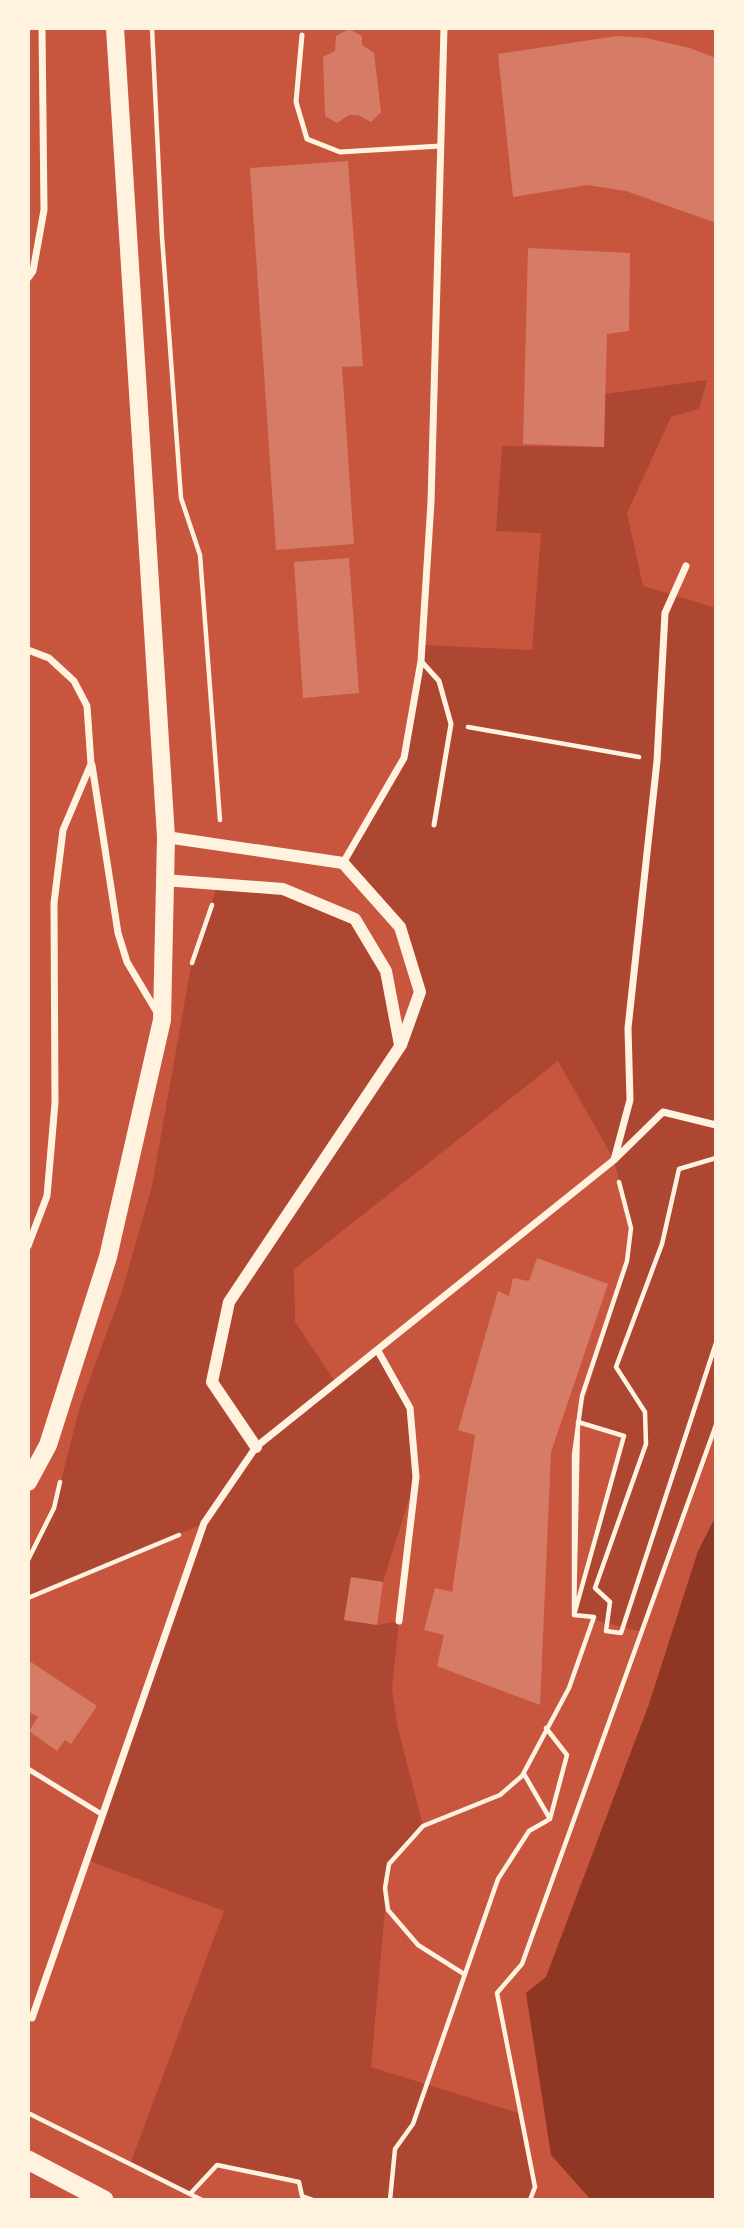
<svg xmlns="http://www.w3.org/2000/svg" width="744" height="2228" viewBox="0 0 744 2228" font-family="'Alegreya Sans',sans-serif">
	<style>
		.green { fill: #ae4732 }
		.water { fill: #8f3625 }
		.building { fill: #d67c66 }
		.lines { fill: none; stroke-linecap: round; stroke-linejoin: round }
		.path { stroke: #fff3e0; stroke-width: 4.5 }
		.service { stroke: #fff3e0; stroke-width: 5 }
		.minor { stroke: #fff3e0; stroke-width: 7 }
		.tertiary { stroke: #fff3e0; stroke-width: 12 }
		.primary { stroke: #fff3e0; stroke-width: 18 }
		.trunk { stroke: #fff3e0; stroke-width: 19 }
	</style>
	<rect width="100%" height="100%" fill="#c8553d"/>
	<path class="green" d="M707 380 699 409 671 417 627 513 643 586 716 608V1425L642 1632 574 1615 624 1437 578 1422 627 1261 631 1228 614 1160 558 1061 294 1269 295 1322 336 1383 378 1351 410 1408 416 1477 383 1582 351 1578 344 1619 377 1625 399 1621 392 1689 397 1724 423 1826 389 1864 371 2067 521 2114 535 2187 530 2200H313L302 2196 299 2182 217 2165 190 2194 131 2162 224 1911 87 1860 203 1524 28 1597V1560L54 1508 80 1406 122 1291 152 1186 193 955 218 884 283 889 355 919 386 971 400 1043 420 992 400 927 343 863 404 757 422 645 532 650 541 533 496 531 502 446 603 447 605 394Z"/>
	<path class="water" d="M716 1516V2200H591L551 2155 526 1993 546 1977 649 1704 698 1551Z"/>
	<path class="building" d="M349 29 362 36V45L374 53 381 112 371 122 358 115H349L337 123 325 116 323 57 335 51 336 36Z
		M617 36 646 38 690 48 716 58V223L626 191 587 185 513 197 498 54Z
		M348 161 363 366 342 367 354 544 276 550 250 168Z
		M528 248 630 253 629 331 607 334 604 447 523 444Z
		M349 558 359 693 303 698 294 562Z
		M537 1258 608 1284 551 1452 540 1705 437 1666 444 1635 424 1630 435 1588 452 1592 475 1435 458 1430 498 1291 509 1296 513 1278 529 1281Z
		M351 1577 383 1582 377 1625 344 1620Z
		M31 1662 97 1706 71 1744 65 1740 57 1751 29 1731 38 1717 28 1711V1666Z"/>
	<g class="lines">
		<path class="path" d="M152 28 162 237 181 498 200 555 220 820
			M468 727 639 757
			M192 963 212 905
			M716 1158 679 1169 662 1244 616 1367 645 1412 646 1444 595 1588 610 1602 606 1631 621 1633 716 1343
			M578 1422 624 1436 574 1615Z
			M28 1560 54 1508 60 1482
			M28 1598 179 1535
			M524 1774 550 1819
			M464 1974 418 1945 388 1910 385 1888 389 1864 423 1826 500 1795 522 1776 569 1688 594 1617 574 1615V1455L582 1396 627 1261 631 1228 619 1182
			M28 2113 202 2200
			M190 2194 217 2165 299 2182 302 2196 313 2200
			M390 2200 395 2149 413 2124 498 1879 529 1831 550 1819 567 1755 546 1728
			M530 2200 535 2187 497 1993 522 1964 716 1425"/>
		<path class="service" d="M302 35 296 102 307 139 340 152 440 146
			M421 661 439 681 451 724 434 825
			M28 1769 103 1815"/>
		<path class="minor" d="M28 278 33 271 44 210 42 28
			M28 650 49 658 74 681 87 706 91 764 63 830 54 903 55 1103 47 1196 28 1246
			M92 765 118 933 127 962 158 1014
			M343 863 404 758 421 661 431 502 444 28
			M614 1160 630 1100 628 1028 657 761 665 613 686 566
			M378 1351 410 1408 416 1477 399 1621
			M32 2018 204 1523 256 1447 614 1160 663 1112 716 1125"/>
		<path class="tertiary" d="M166 837 343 863 400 927 420 992 401 1045 229 1302 212 1382 256 1447
			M164 880 283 889 355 919 386 971 400 1045"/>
		<path class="primary" d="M28 1482 48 1445 108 1257 162 1020 166 837 115 28"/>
		<path class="trunk" d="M28 2160 104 2200"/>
	</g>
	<rect width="744" height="2228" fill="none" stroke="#fff3e0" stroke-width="60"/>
</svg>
